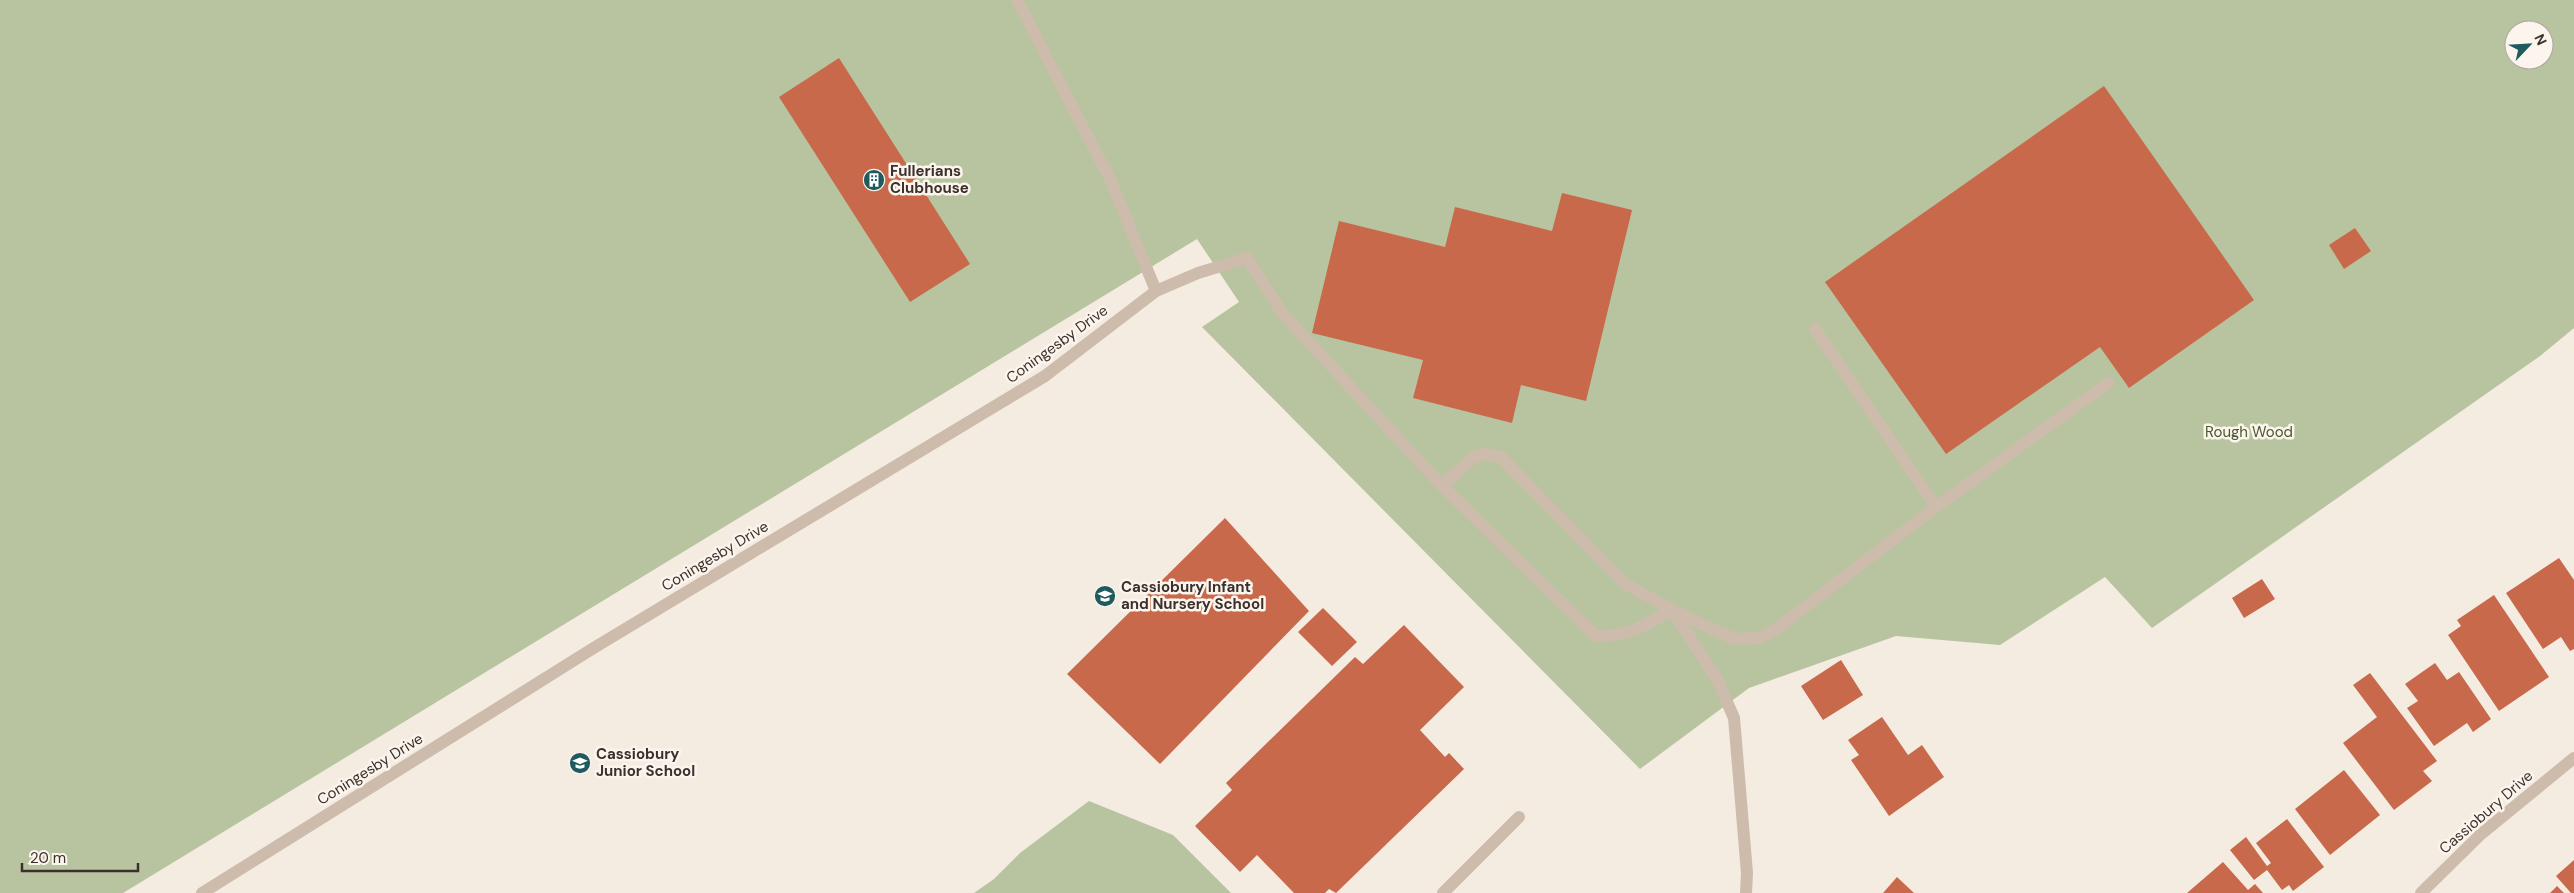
<svg xmlns="http://www.w3.org/2000/svg" width="2574" height="893" viewBox="0 0 2574 893" font-family="'DM Sans',sans-serif">
	<style>
		.green { fill: #b8c4a0; fill-rule: evenodd }
		.building { fill: #c8694b }
		.lines { fill: none; stroke-linecap: round; stroke-linejoin: round }
		.service { stroke: #cdbbac; stroke-width: 12 }
		.minor { stroke: #cdbbac; stroke-width: 12 }
		.labels { text-anchor: middle; stroke-width: 5; stroke-linejoin: round; paint-order: stroke }
		.poi-label { font-size: 15px; font-weight: bold; fill: #3b302b; stroke: #fbf5ee; text-anchor: start }
		.street-label { font-size: 15px; fill: #3b302b; stroke: #fbf5ee }
		.park-label { font-size: 15px; fill: #4a5a2e; stroke: #fbf5ee }
	</style>
	<rect width="100%" height="100%" fill="#f4ebe1"/>
	<path class="green" d="M0 0H2574V328L2540 356 2152 628 2105 577 2000 645 1896 636 1749 688 1640 769 1202 327 1239 302 1197 239 123 893H0ZM2514 30H2544V60H2514Z
		M1089 801 1173 835 1231 893H974L994 879 1020 853Z"/>
	<path class="building" d="M839 58 970 264 910 302 779 97Z
		M2104 86 2254 300 2129 388 2100 347 1946 454 1825 282Z
		M1562 193 1632 210 1586 401 1521 385 1512 423 1413 398 1423 360 1312 333 1339 221 1445 247 1455 207 1552 231Z
		M2355 228 2371 251 2344 269 2329 245Z
		M1225 518 1309 611 1160 764 1067 674Z
		M2559 558 2574 580V649L2570 651 2561 637 2543 649 2506 593Z
		M2262 579 2275 599 2244 618 2232 598Z
		M2494 595 2549 677 2499 711 2448 635 2461 626 2457 620Z
		M1323 608 1357 642 1332 666 1298 632Z
		M1404 625 1464 687 1420 730 1445 757 1449 753 1464 769 1336 893 1329 889 1325 893H1294L1257 855 1240 872 1195 826 1232 790 1226 783 1355 657 1363 664Z
		M1841 660 1863 695 1823 720 1801 686Z
		M2435 663 2447 680 2459 672 2491 719 2473 732 2467 723 2434 746 2407 708 2418 701 2405 684Z
		M2370 673 2437 761 2423 771 2432 781 2394 810 2343 743 2377 717 2353 685Z
		M1882 717 1908 755 1922 745 1944 777 1889 816 1851 760 1859 755 1848 740Z
		M2344 770 2380 815 2330 855 2295 809Z
		M2287 819 2324 867 2293 891 2289 885 2282 890 2267 870 2254 880 2230 850 2246 837 2267 866 2271 863 2256 843Z
		M2574 860V893H2571L2556 876Z
		M2223 862 2248 890 2255 884 2263 893H2187Z
		M1897 877 1914 893H1883Z
		M2557 886 2564 893H2550Z"/>
	<g class="lines">
		<path class="service" d="M1017 0 1111 181 1156 291
			M1247 258 1283 314 1442 486
			M1815 329 1936 507
			M1672 610C1648 624 1625 638 1596 636L1442 486 1473 458 1484 454 1501 457 1624 583 1672 610 1734 639 1760 638 1776 629 1936 507 2108 383
			M1443 893 1519 817"/>
		<path class="minor" d="M1672 610 1717 679 1734 718 1747 873 1746 893
			M202 893 592 649 1045 376 1156 291 1198 273 1247 258
			M2421 893 2481 834 2574 758"/>
	</g>
	<defs>
		<g id="building-disc" transform="scale(1.125)"><circle r="9.5" fill="#1f5a5e" stroke="#fbf5ee"/><path d="M-4-6H4V6H1V3H-1V6H-4ZM-2.5-4.3h1.7v1.8h-1.7ZM.8-4.3h1.7v1.8H.8ZM-2.5-1h1.7V.8h-1.7ZM.8-1h1.7V.8H.8Z" fill="#fff"/></g>
		<g id="school-disc" transform="scale(1.125)"><circle r="9.5" fill="#1f5a5e" stroke="#fbf5ee"/><path d="M0-5L7-2L0 1L-7-2ZM-4 1L0 2.5L4 1V4Q0 6-4 4Z" fill="#fff"/></g>
	</defs>
	<g fill-rule="evenodd">
		<use href="#building-disc" x="874" y="180"/>
		<use href="#school-disc" x="1105" y="596"/>
		<use href="#school-disc" x="580" y="763"/>
	</g>
	<g class="labels">
		<g class="poi-label">
			<text x="890" y="176">Fullerians<tspan x="890" dy="17">Clubhouse</tspan></text>
			<text x="1121" y="592">Cassiobury Infant<tspan x="1121" dy="17">and Nursery School</tspan></text>
			<text x="596" y="759">Cassiobury<tspan x="596" dy="17">Junior School</tspan></text>
		</g>
		<g class="street-label">
			<text transform="translate(1057 344) rotate(-36)" y="5">Coningesby Drive</text>
			<text transform="translate(715 556) rotate(-31)" y="5">Coningesby Drive</text>
			<text transform="translate(370 769) rotate(-32)" y="5">Coningesby Drive</text>
			<text transform="translate(2486 812) rotate(-41)" y="5">Cassiobury Drive</text>
		</g>
		<g class="park-label">
			<text x="2249" y="437">Rough Wood</text>
		</g>
	</g>
	<g transform="translate(2529 45) rotate(65)"><circle r="24" fill="#fbf5ee" stroke="#aea6a0"/>
	<path d="M0-4L9 19L0 12L-9 19Z" fill="#1f5a5e"/>
	<text y="-8" font-size="14" font-weight="bold" text-anchor="middle" fill="#3b302b">N</text>
	</g>
	<path d="M22 863v8h116v-8" fill="none" stroke="#3b302b" stroke-width="2.5"/>
	<text x="30" y="863" font-size="15" fill="#3b302b" stroke="#fbf5ee" stroke-width="4" paint-order="stroke">20 m</text>
</svg>
